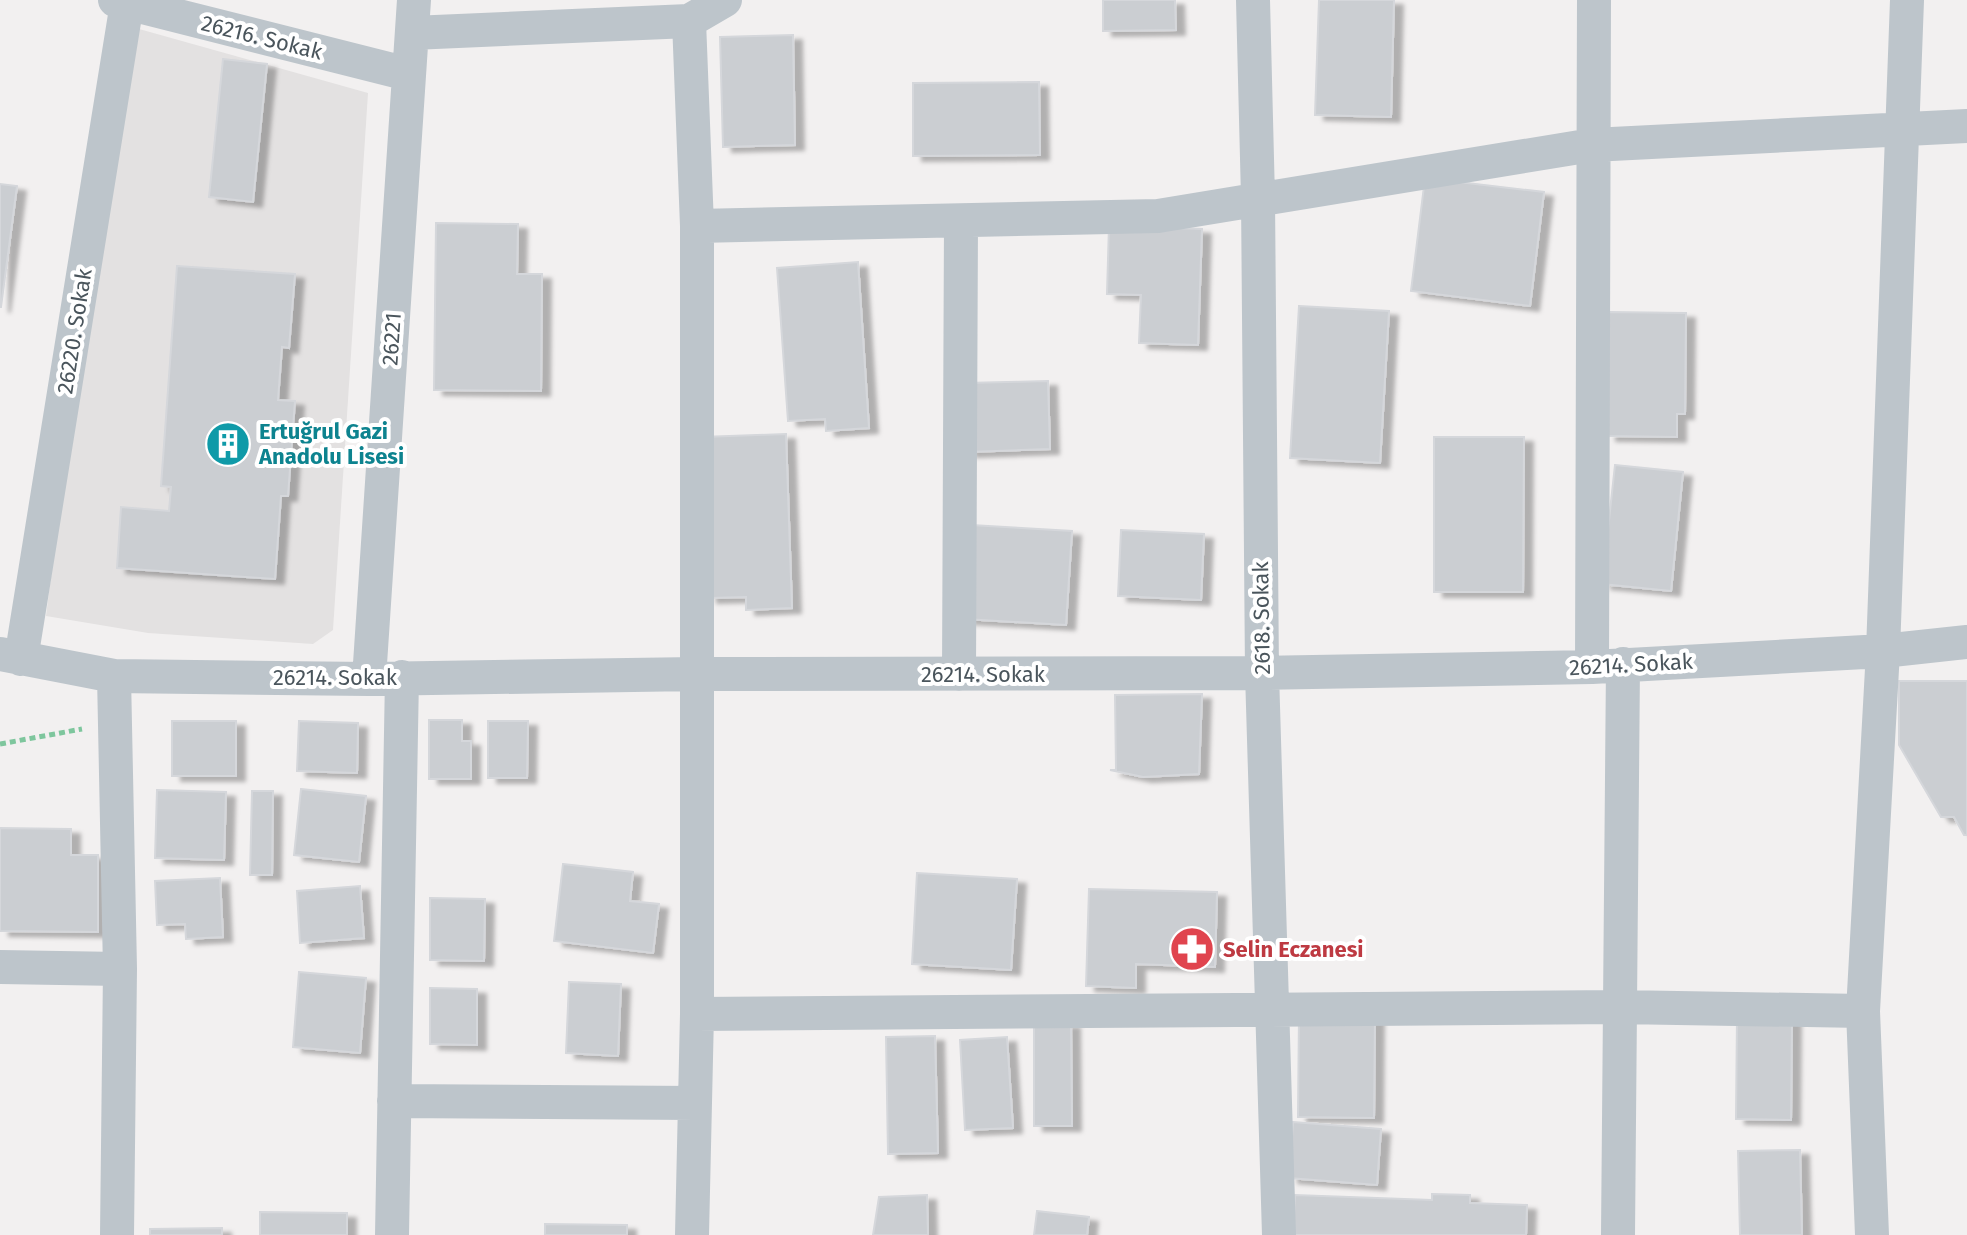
<svg xmlns="http://www.w3.org/2000/svg" width="1967" height="1235" viewBox="0 0 1967 1235" font-family="'Fira Sans',sans-serif">
	<style>
		.education { fill: #e3e1e1 }
		.building { fill: #cbced2; stroke: #d5d7db; stroke-width: 2; filter: url(#shadow) }
		.lines { fill: none; stroke-linecap: round; stroke-linejoin: round }
		.path { stroke: #7ec69d; stroke-width: 5; stroke-dasharray: 6 4; stroke-linecap: butt }
		.minor { stroke: #bdc5cb; stroke-width: 34 }
		.labels { text-anchor: middle; stroke-width: 8; stroke-linejoin: round; paint-order: stroke }
		.street-label { font-size: 22px; fill: #4a555c; stroke: #fff }
		.culture-label { font-size: 22px; font-weight: bold; fill: #0d838f; stroke: #fff; text-anchor: start }
		.health-label { font-size: 22px; font-weight: bold; fill: #be3a42; stroke: #fff; text-anchor: start }
	</style>
	<defs>
		<filter id="shadow"><feDropShadow dx="9" dy="5" stdDeviation="2" flood-color="#0004"/></filter>
	</defs>
	<rect width="100%" height="100%" fill="#f2f0f0"/>
	<path class="education" d="M132 27 368 93 333 630 313 644 148 633 46 616 120 29Z"/>
	<path class="building" d="M1103 0H1175L1176 30 1103 31Z
		M1319 0H1394L1391 117 1315 115Z
		M793 35 795 145 723 147 720 37Z
		M223 59 267 64 253 202 209 197Z
		M1039 82 1040 155 913 156V83Z
		M1425 178 1544 192 1530 306 1411 291Z
		M0 184 17 186 1 307H0Z
		M436 223 518 224 517 274H542L541 391 434 390Z
		M1109 225 1202 229 1198 345 1139 343 1141 295 1107 294Z
		M858 262 869 428 826 431 825 419 788 421 777 268Z
		M177 266 295 274 289 348 282 347 278 400 295 401 288 496H281L275 579 117 568 121 507 169 511 171 487 161 486Z
		M1299 306 1389 311 1380 463 1290 458Z
		M1609 312 1686 313 1685 414H1677V437L1607 436Z
		M1048 381 1050 449 967 452 965 383Z
		M786 434 792 608 746 610V597L708 598 702 437Z
		M1434 437H1524L1523 592H1434Z
		M1615 465 1683 472 1671 591 1602 584Z
		M971 525 1072 531 1066 625 965 619Z
		M1121 530 1204 534 1201 600 1118 596Z
		M1899 681H1967V835H1964L1954 817H1941L1899 745Z
		M1202 694 1199 774 1143 777 1110 770H1116L1115 695Z
		M429 720H462V741H471V779H429Z
		M172 721H236V776H172Z
		M299 721 358 723 357 773 297 771Z
		M488 721H528L527 778H488Z
		M301 789 366 796 359 862 294 855Z
		M157 790 226 792 224 860 155 858Z
		M252 791H273L272 875H250Z
		M0 828 71 829V855H98V932L0 931Z
		M563 864 633 872 630 901 659 904 653 953 554 941Z
		M917 873 1017 879 1011 970 912 964Z
		M220 878 223 937 186 939 185 924 157 925 155 881Z
		M360 886 364 938 300 943 297 891Z
		M1089 889 1217 892 1215 967 1136 964V988L1086 986Z
		M430 898 485 899 484 961 430 960Z
		M299 972 366 978 360 1053 293 1047Z
		M569 982 621 984 618 1056 566 1053Z
		M430 988 477 989V1045L430 1044Z
		M1299 1013 1375 1014 1374 1118 1298 1117Z
		M1737 1016 1792 1017 1791 1120 1736 1119Z
		M1034 1023H1071L1072 1126H1034Z
		M935 1036 938 1153 888 1154 886 1037Z
		M1007 1037 1013 1128 965 1130 960 1040Z
		M1293 1122 1381 1129 1377 1185 1289 1178Z
		M1800 1150 1802 1235H1740L1738 1151Z
		M1432 1194 1470 1195V1203L1527 1205 1526 1235H1293L1295 1195 1432 1200Z
		M927 1195 928 1235H873L879 1197Z
		M1037 1211 1089 1217 1087 1235H1034Z
		M260 1212 347 1213V1235H260Z
		M545 1224 627 1225V1235H545Z
		M222 1228V1235H150V1229Z"/>
	<g class="lines">
		<path class="path" d="M0 744 82 729"/>
		<path class="minor" d="M115 0 408 74
			M1253 0 1258 198 1262 673 1279 1235
			M689 21 697 226V1014L692 1235
			M412 33 689 21 725 0
			M697 226 1158 216 1592 145 1967 126
			M0 654 114 676 369 679 696 674 1262 673 1592 667 1883 651 1967 642
			M21 659 127 3
			M1592 667 1594 0
			M959 674 961 222
			M114 676 120 969 117 1235
			M369 679 414 0
			M0 967 120 969
			M697 1014 1619 1007 1863 1011
			M394 1101 695 1103
			M392 1235 402 677
			M1618 1235 1623 664
			M1872 1235 1863 1011 1883 651 1907 0"/>
	</g>
	<defs>
		<g id="building-disc" transform="scale(2.3)"><circle r="9.5" fill="#0f9aa8" stroke="#fff"/><path d="M-4-6H4V6H1V3H-1V6H-4ZM-2.5-4.3h1.7v1.8h-1.7ZM.8-4.3h1.7v1.8H.8ZM-2.5-1h1.7V.8h-1.7ZM.8-1h1.7V.8H.8Z" fill="#fff"/></g>
		<g id="pharmacy-disc" transform="scale(2.3)"><circle r="9.5" fill="#e0444e" stroke="#fff"/><path d="M-2-6h4v4h4v4h-4v4h-4v-4h-4v-4h4Z" fill="#fff"/></g>
	</defs>
	<g fill-rule="evenodd">
		<use href="#building-disc" x="228" y="444"/>
		<use href="#pharmacy-disc" x="1192" y="949"/>
	</g>
	<g class="labels">
		<g class="street-label">
			<text transform="translate(262 37) rotate(14)" y="8">26216. Sokak</text>
			<text transform="translate(74 331) rotate(-81)" y="8">26220. Sokak</text>
			<text transform="translate(391 339) rotate(-86)" y="8">26221</text>
			<text transform="translate(1261 618) rotate(-91)" y="8">2618. Sokak</text>
			<text transform="translate(1631 664) rotate(-3)" y="8">26214. Sokak</text>
			<text x="983" y="682">26214. Sokak</text>
			<text x="335" y="685">26214. Sokak</text>
		</g>
		<g class="culture-label">
			<text x="259" y="439">Ertuğrul Gazi<tspan x="259" dy="25">Anadolu Lisesi</tspan></text>
		</g>
		<g class="health-label">
			<text x="1223" y="957">Selin Eczanesi</text>
		</g>
	</g>
</svg>
